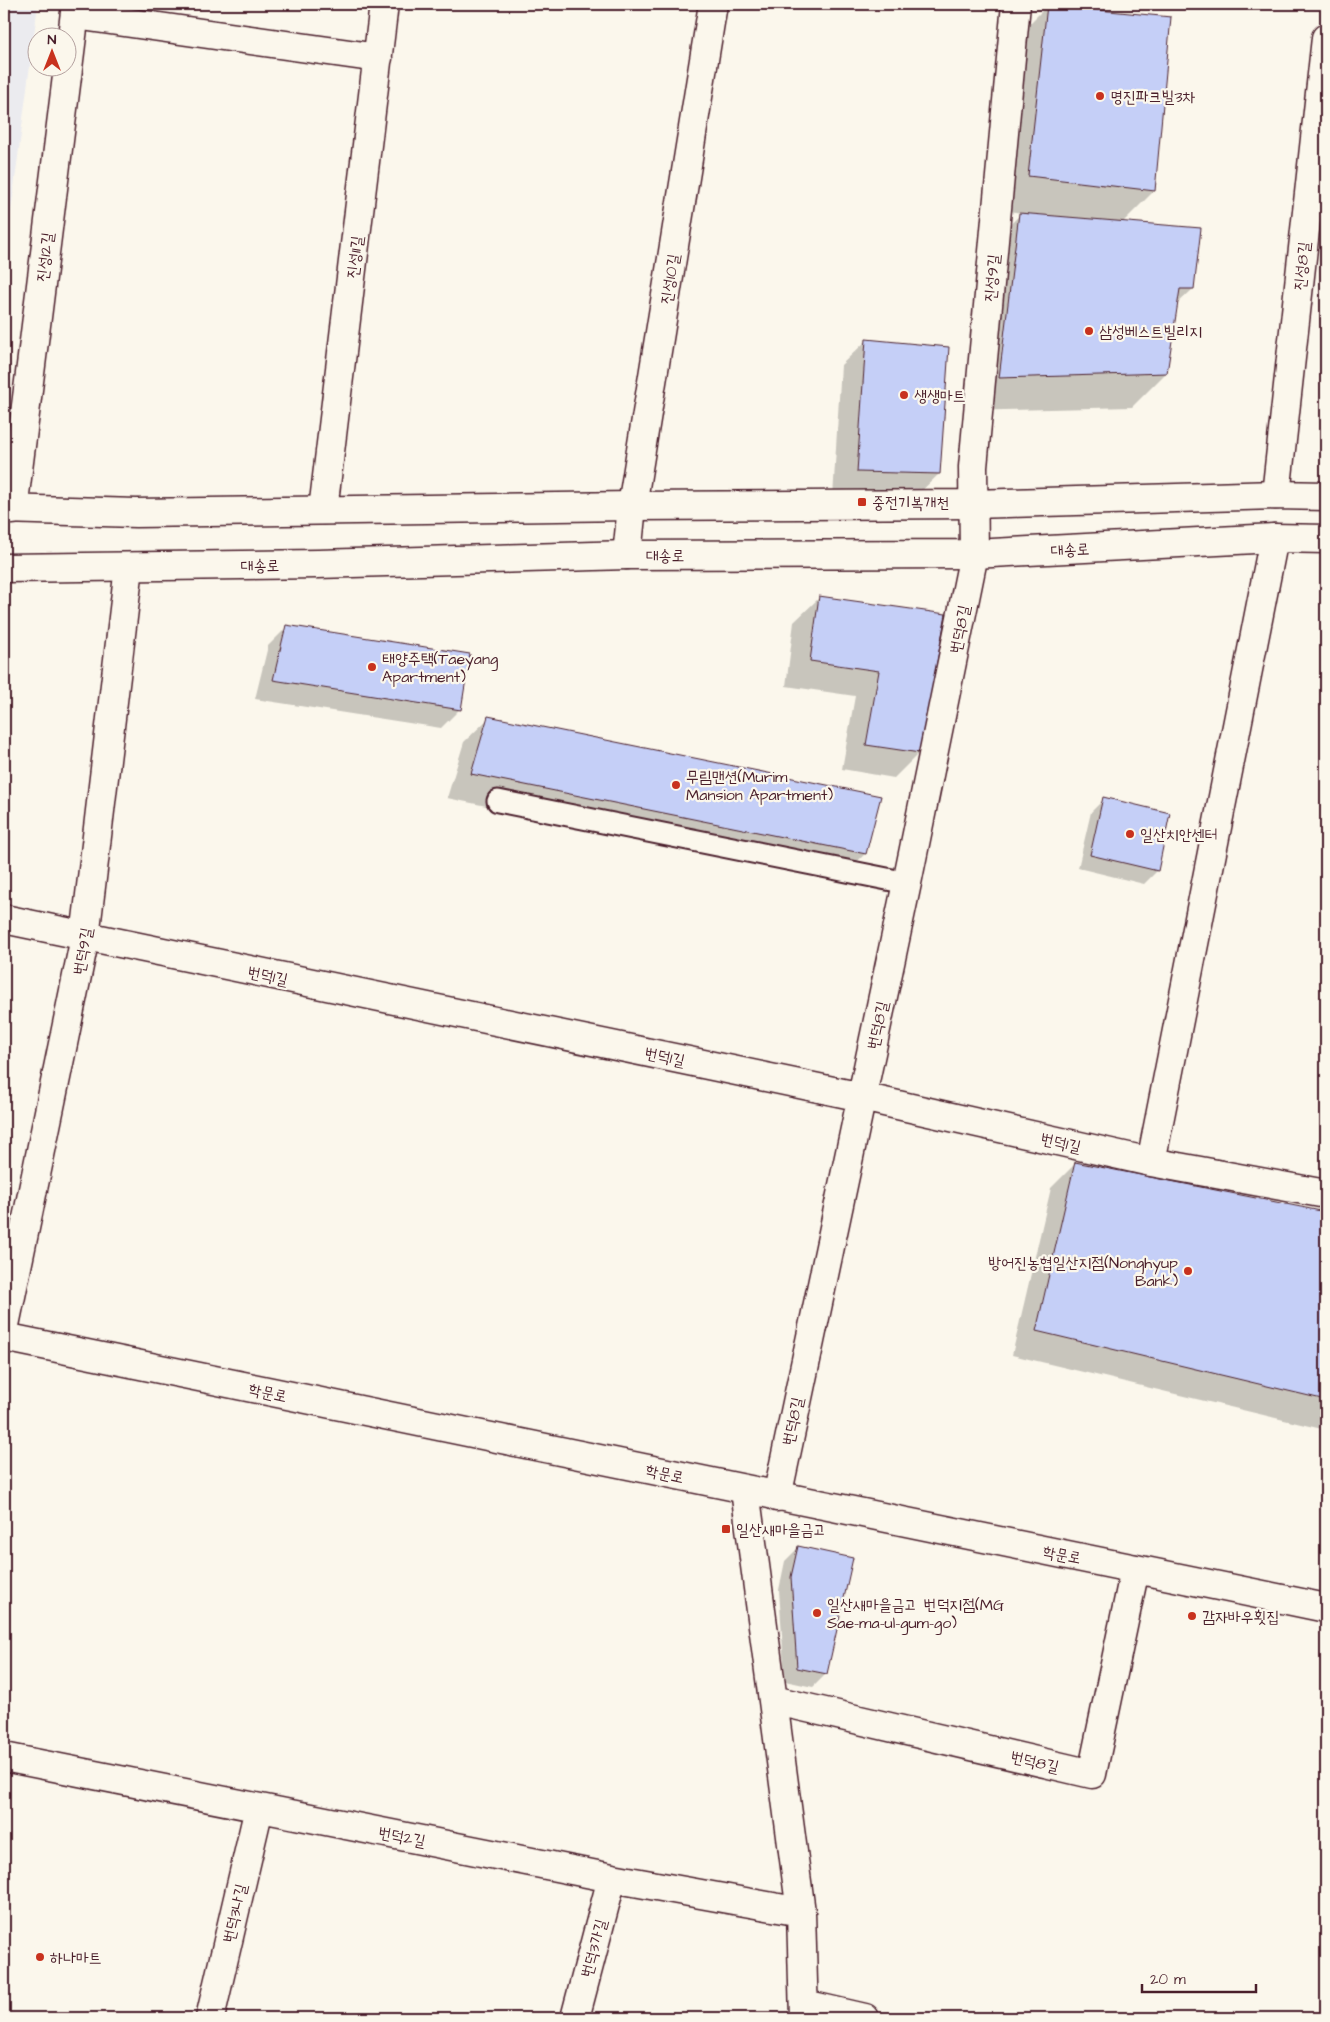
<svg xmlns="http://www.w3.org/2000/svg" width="1330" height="2022" viewBox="0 0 1330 2022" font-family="'Architects Daughter','Poor Story',sans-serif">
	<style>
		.built { fill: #ebebef }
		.shadow { fill: #0003 }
		.building { fill: #c5cff7; stroke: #4a1f2b }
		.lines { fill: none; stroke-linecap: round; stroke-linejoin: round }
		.lane-casing { stroke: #4a1f2b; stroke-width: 25 }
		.street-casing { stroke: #4a1f2b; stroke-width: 31 }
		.secondary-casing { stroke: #4a1f2b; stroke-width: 31 }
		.lane { stroke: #fbf7ec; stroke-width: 21 }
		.street { stroke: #fbf7ec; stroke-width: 28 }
		.secondary { stroke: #fbf7ec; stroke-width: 28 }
		.poi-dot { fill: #c8321e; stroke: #fbf7ec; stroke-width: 2 }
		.labels { text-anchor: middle; stroke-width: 4.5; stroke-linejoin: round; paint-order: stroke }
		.poi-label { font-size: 16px; fill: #4a1f2b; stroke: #fbf7ec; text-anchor: start }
		.street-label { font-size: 16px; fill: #4a1f2b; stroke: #fbf7ec }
	</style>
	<rect width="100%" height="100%" fill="#fbf7ec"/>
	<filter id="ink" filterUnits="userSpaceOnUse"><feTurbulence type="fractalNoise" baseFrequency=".02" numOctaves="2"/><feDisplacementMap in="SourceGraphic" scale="10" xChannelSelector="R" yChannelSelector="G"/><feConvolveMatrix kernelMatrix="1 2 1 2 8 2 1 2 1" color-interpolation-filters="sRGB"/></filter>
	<g filter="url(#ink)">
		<path class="built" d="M4 4H38L4 264Z"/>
		<path class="shadow" d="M1047 6 1154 191 1122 223 1193 289 1176 305 1166 373 1132 407 966 411 986 248 1022 213 995 209 1013 40Z
			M866 341 939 474 914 498 833 497 841 365Z
			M819 598 944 615 919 753 894 778 842 769 855 696 786 686 794 622Z
			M287 627 460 709 441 728 255 699 268 646Z
			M489 718 865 854 840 878 447 798 464 742Z
			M1104 799 1157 871 1144 884 1078 868 1091 812Z
			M1076 1163 1326 1213V1430L1012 1355 1051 1188Z
			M798 1548 826 1674 813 1687 785 1681 779 1590 785 1561Z"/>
		<path class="building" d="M1047 5 1171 17 1155 191 1028 176Z
			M1019 213 1201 228 1194 289H1180L1167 373 999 378Z
			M866 339 949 347 940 474 857 472Z
			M819 596 946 614 920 753 866 745 879 671 810 661Z
			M286 625 470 654 461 710 273 680Z
			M488 716 881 796 866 854 471 774Z
			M1103 797 1170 813 1158 871 1090 855Z
			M1075 1162 1326 1212V1400L1036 1331Z
			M798 1546 853 1558 827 1674 797 1668 791 1577Z"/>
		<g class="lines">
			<g class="lane-casing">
				<path id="lane" d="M498 801 907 883"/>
			</g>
			<g class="street-casing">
				<path id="street" d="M75 15 378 58
					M1276 495 1326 38
					M13 510 76 4
					M323 510 384 4
					M627 555 632 506 713 4
					M4 919 862 1097 1151 1162 1326 1194
					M1151 1162 1274 538
					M4 1330 85 937 129 567
					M745 1490 801 1912 804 2018
					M777 1497 907 883 974 554 973 467 1016 4
					M773 1700 1092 1774 1135 1569
					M4 1757 612 1878 801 1912
					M804 2004 865 2018
					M210 2018 259 1808
					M575 2018 612 1878"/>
			</g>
			<g class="secondary-casing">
				<path id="secondary" d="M4 509 136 513 632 506 973 504 1276 495 1326 496
					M4 568 318 564 627 555 974 554 1274 538 1326 539
					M4 1337 1326 1608"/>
			</g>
			<use href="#lane" class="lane"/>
			<use href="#street" class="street"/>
			<use href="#secondary" class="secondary"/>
		</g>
	</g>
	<g class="poi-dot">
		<circle cx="1100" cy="96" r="5"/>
		<circle cx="1089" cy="331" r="5"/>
		<circle cx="904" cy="395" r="5"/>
		<rect x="857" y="497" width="10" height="10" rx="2.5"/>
		<circle cx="372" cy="667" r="5"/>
		<circle cx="676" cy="785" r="5"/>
		<circle cx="1130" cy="834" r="5"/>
		<circle cx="1188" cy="1271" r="5"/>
		<rect x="721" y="1524" width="10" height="10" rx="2.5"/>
		<circle cx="817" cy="1613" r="5"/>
		<circle cx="1192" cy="1616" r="5"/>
		<circle cx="40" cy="1957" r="5"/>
	</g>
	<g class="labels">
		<g class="poi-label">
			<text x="1110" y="102">명진파크빌3차</text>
			<text x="1099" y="337">삼성베스트빌리지</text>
			<text x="914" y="401">생생마트</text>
			<text x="872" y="508">중전기복개천</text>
			<text x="382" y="664">태양주택(Taeyang<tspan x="382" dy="18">Apartment)</tspan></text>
			<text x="686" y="782">무림맨션(Murim<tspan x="686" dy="18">Mansion Apartment)</tspan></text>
			<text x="1140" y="840">일산치안센터</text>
			<text x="1178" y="1268" text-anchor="end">방어진농협일산지점(Nonghyup<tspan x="1178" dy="18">Bank)</tspan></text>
			<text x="736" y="1535">일산새마을금고</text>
			<text x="827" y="1610">일산새마을금고 번덕지점(MG<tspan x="827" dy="18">Sae-ma-ul-gum-go)</tspan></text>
			<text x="1202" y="1622">감자바우횟집</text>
			<text x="50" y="1963">하나마트</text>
		</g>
		<g class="street-label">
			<text transform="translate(44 257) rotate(-83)" y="6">진성12길</text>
			<text transform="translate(354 257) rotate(-83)" y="6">진성11길</text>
			<text transform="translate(1301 266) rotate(-84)" y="6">진성8길</text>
			<text transform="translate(991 278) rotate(-85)" y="6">진성9길</text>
			<text transform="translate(669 279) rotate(-81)" y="6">진성10길</text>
			<text transform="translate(1070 549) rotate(-3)" y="6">대송로</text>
			<text x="665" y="561">대송로</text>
			<text transform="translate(260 565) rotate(-1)" y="6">대송로</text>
			<text transform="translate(959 629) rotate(-79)" y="6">번덕8길</text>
			<text transform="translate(82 951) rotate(-80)" y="6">번덕9길</text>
			<text transform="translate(268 975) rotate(12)" y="6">번덕1길</text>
			<text transform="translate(877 1025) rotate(-78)" y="6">번덕8길</text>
			<text transform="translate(665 1056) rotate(12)" y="6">번덕1길</text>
			<text transform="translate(1061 1142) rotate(13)" y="6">번덕1길</text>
			<text transform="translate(268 1392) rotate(12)" y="6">학문로</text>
			<text transform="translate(792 1421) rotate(-78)" y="6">번덕8길</text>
			<text transform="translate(665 1473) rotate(12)" y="6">학문로</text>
			<text transform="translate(1062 1554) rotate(11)" y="6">학문로</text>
			<text transform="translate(1035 1761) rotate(13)" y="6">번덕8길</text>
			<text transform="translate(402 1836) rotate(11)" y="6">번덕2길</text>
			<text transform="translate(234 1913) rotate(-77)" y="6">번덕3나길</text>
			<text transform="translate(593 1948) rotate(-75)" y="6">번덕3가길</text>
		</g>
	</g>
	<rect width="1330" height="2022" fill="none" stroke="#fbf7ec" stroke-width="20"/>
	<rect x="10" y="10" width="1310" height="2002" fill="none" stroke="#4a1f2b" stroke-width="2" filter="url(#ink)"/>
	<g transform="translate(52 52)"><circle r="24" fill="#fbf7ec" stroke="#b4a19f"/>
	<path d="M0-4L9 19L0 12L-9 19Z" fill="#c8321e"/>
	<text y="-8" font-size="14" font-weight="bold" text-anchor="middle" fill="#4a1f2b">N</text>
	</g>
	<path d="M1142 1984v8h114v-8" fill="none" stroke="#4a1f2b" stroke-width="2.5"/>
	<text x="1150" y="1984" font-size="15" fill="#4a1f2b" stroke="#fbf7ec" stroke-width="4" paint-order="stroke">20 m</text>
</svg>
